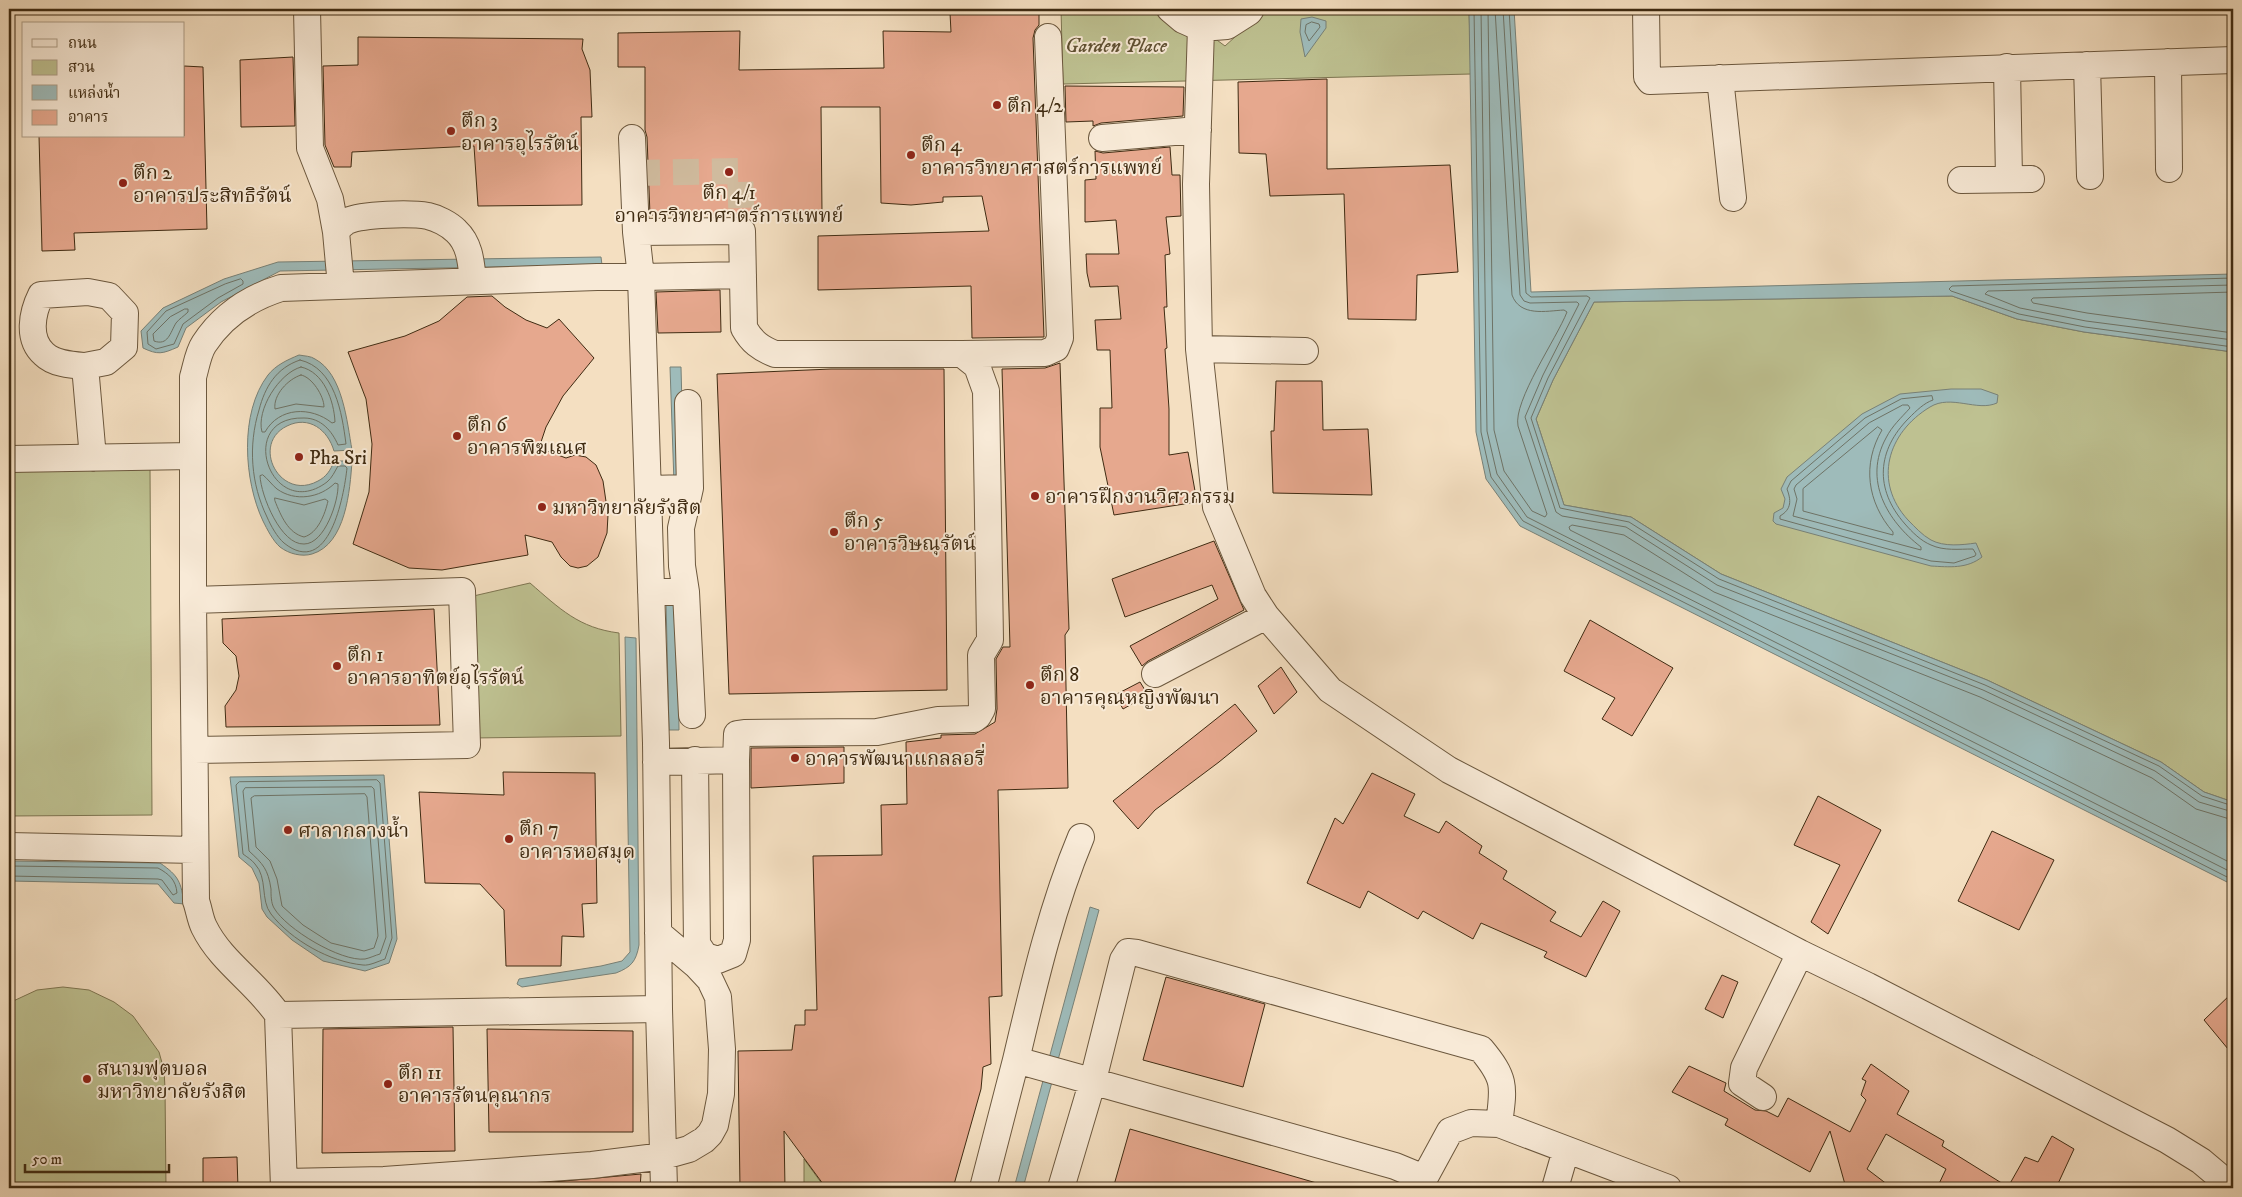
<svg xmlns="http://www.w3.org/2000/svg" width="2242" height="1197" viewBox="0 0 2242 1197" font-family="'IM FELL DW Pica','Noto Serif Thai',serif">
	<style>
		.green { fill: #bec191; stroke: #7e7652 }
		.water { fill: #9ebbba; stroke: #788177 }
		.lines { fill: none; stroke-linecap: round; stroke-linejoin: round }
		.shore { stroke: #6e7366; stroke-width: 1 }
		.building { fill: #e6a88e; stroke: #3f2b12 }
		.minor-tunnel { stroke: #d0bb9e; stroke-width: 26; stroke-dasharray: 26 13; stroke-linecap: butt }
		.minor-casing { stroke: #6c583e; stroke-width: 28 }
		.minor { stroke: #f8ead7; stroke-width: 26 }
		.poi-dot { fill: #8f2418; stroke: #f8ead7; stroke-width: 2 }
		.labels { text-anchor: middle; stroke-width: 4; stroke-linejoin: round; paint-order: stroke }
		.park-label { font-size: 20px; font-style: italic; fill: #5f5032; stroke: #f8ead7 }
		.poi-label { font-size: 20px; fill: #3f2b12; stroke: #f8ead7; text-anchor: start }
	</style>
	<rect width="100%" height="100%" fill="#f4dfc1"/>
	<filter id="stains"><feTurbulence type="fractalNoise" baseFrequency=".004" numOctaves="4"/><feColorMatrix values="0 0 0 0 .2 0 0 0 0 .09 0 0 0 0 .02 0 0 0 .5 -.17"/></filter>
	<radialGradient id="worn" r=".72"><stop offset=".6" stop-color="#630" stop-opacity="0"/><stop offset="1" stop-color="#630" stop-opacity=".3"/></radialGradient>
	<path class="green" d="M1061 9H1175L1225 46 1266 9H1469L1471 74 1063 84Z
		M1952 296 2017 319 2084 332 2233 352V802L2204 792 2161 762 1987 680 1721 574 1631 517 1564 505 1536 419 1553 380 1594 302Z
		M150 467 152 815 9 816V472Z
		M530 583C560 609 579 628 619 633L621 736 473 738 469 597Z
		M63 987 89 990 114 1002 133 1016 159 1052 164 1070 165 1088 166 1188H9V1003L37 990Z
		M804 1159 825 1188H830H804Z"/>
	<path class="water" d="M1514 9 1531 292 2233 274V352L2084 332 2017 319 1952 296 1594 302 1553 380 1536 419 1564 505 1631 517 1721 574 1987 680 2161 762 2204 792 2233 802V885L1520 526 1486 479 1476 432 1469 11Z
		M1312 17 1326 21V28L1305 57 1300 32 1301 19Z
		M601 257 602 265 280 271 221 302 186 328 178 347C162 354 158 355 143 348L141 331 163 308 224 279 278 262Z
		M299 355C304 356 311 356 315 359 343 374 347 422 352 450L334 451C328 430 309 415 287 426 250 444 280 502 318 481 326 477 331 470 334 461H352C350 490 346 544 312 554 302 557 289 554 280 547 273 541 267 529 263 521 244 481 239 413 268 375 276 365 287 360 299 355Z
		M670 367H681L684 483H674Z
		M1951 389H1981L1998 395 1997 403C1977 412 1951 394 1930 407 1887 433 1873 482 1908 520 1915 527 1922 535 1931 540 1944 547 1962 545 1976 543L1982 557C1967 569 1949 567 1931 566L1776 524 1773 521 1774 513 1783 508 1785 499 1781 489 1787 477 1862 414 1900 394Z
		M666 601H677L679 730H669Z
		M625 637 636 638 639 945C636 962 631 967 616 973L522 987 517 984 519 979 601 966 622 961 630 952Z
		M384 775 397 939 389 963 365 971 323 961 292 940 267 917 262 909 259 883 252 868 239 857 230 777Z
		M9 861 160 863C179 876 181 882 184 904L174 903 158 884 9 881Z
		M1090 907 1099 910 1023 1188H1014Z"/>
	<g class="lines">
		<path class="shore" d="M1474 9 1481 432 1491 477 1523 521 2233 880
			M1481 9 1487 431 1497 474 1527 517 2233 873
			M1488 9 1494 430 1504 471 1532 511 1545 517 1547 514 1518 426C1513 401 1557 338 1567 312L1564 310C1546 311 1520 317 1512 295L1495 9
			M1503 9 1520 295 1524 301 1530 303 1577 302 1579 304 1543 375 1525 417 1556 512 1562 516 1626 527 1717 585 1983 690 2155 771 2199 802 2233 812
			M1509 9 1526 293 1531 297 1587 296 1590 298 1548 378 1531 418 1560 508 1629 522 1719 579 1985 685 2159 766 2202 796 2233 806
			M1312 22 1319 24 1320 27 1309 41 1305 32 1306 25Z
			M2233 278 1952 286 1949 289 1951 291 2019 314 2085 327 2233 347
			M241 279 243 281V284L218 298 183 324 174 344 156 349 148 344 147 332 166 311 225 284Z
			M2233 285 1988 291 1985 294 2020 308 2086 321 2233 340
			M2233 292 2033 298 2031 300 2033 303 2087 313 2233 333
			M185 309H188V312C184 316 179 319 176 323 170 333 168 346 154 341L153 334 170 317Z
			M300 360C335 368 342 413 346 444L338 445C332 431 321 418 304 418 234 416 271 524 327 482 332 478 335 471 338 466H345L347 468C344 496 329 579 284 543 277 537 271 526 267 517 251 484 248 446 259 410 265 387 276 368 300 360Z
			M301 367C324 372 334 401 335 422L332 423C311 406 279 407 265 432H262C256 410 279 373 301 367Z
			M301 375C312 377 324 396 324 407L296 404 275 409C273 395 288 379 301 375Z
			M1932 396 1933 400C1924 403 1916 411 1909 418 1877 450 1874 489 1905 524 1912 532 1921 541 1931 545 1944 551 1959 549 1973 549L1976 554 1975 556 1954 563 1931 561 1780 519V516C1792 509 1791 500 1787 489L1791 481 1865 418 1901 399Z
			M1903 405H1908L1910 408C1901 418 1892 426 1886 438 1863 480 1887 521 1921 547V550L1793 516 1797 499 1794 489 1796 485 1869 423Z
			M1878 427 1882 430C1862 464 1867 502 1893 532V535L1803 511V489Z
			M263 475C268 479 272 485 277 489 295 502 320 498 335 483L338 484C339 500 325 544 304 544 281 545 261 496 260 476Z
			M275 498 304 505 325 499 328 501C325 514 318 533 304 537 288 533 281 516 275 501Z
			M377 780 380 783 392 938 385 959C379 961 369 966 363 965 330 962 291 940 271 914 260 900 268 878 255 864 252 860 247 857 243 854L236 785 239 782Z
			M372 787 374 789 386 937 380 954C376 955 370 958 365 959 341 962 286 929 274 908 271 903 271 895 271 889 268 869 263 864 249 851L243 791 245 788Z
			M365 794 367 797 378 936 374 948 364 951 331 943 303 925 282 906 277 879 270 861 256 847 251 798 254 796Z
			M2233 820 2196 809 2152 778 1980 697 1714 592 1624 535 1572 525 1569 527 1570 530 2233 864
			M9 866 158 868C169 874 176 880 177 893L173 895 162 880 158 879 9 876"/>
	</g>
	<path class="building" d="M1039 10V25L1035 30 1033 38 1044 337 972 338 971 286 818 290V236L989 231 982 196 943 197V202L911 205 881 203 880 107H821L822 213 650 215 647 137 645 130V67H618V33L740 31 739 70 884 68 883 31 951 32 950 13Z
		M358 37 583 39 582 49 590 70 592 117H581L582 205 478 206 474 146 352 152 351 167H334L325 145 323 66 358 65Z
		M293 57 295 126 241 127 240 60Z
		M184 66 203 67 207 229 74 233 75 250 42 251 39 136H184Z
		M1327 79V169L1450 165 1458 272 1417 275 1416 320 1348 319 1344 194 1270 196 1266 154 1239 153 1238 82Z
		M1065 86 1184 87 1183 116 1101 123 1093 126V121L1066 122Z
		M1170 147 1172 175H1180L1181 216 1166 217 1170 254 1165 255 1167 307H1164L1167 348 1165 349 1169 409V455L1188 452 1197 502 1114 515 1100 447V408H1112L1110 350H1097L1095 320 1121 319 1118 286 1090 287 1087 273 1086 254H1119L1116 220 1085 222V180L1096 179 1095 151 1103 153Z
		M720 290 721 332 658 333 656 292Z
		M492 296 505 307 526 320 547 328 559 319 594 358 563 396 546 427 539 448 566 458 575 455 586 457 596 465 603 481 608 515 607 533 598 557 587 566 578 568 570 566 561 557 552 542 525 535 528 555 442 570 409 568 353 544 369 492 372 444 366 399 348 352 405 336 439 321 467 297Z
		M1060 363 1069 629 1065 635 1068 788 998 790 1002 996 989 997 991 1064 983 1067 981 1089 953 1188H826L784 1131 785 1188H740L738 1051 792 1050 795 1025H805V1010H817L813 856 882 855 881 805 907 804 906 742 941 738V735L975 734 995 722 997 709 996 659 1003 647H1010L1002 369 1045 368Z
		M831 369H944L947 690 729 694 717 374Z
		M1276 381H1322L1323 430 1368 429 1372 495 1273 493 1271 431H1274Z
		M1214 541 1244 610 1148 661 1142 666 1130 646 1218 599 1212 585 1125 617 1112 579Z
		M434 609 440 725 226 727 225 706 236 690 239 676 236 656 223 643 222 619Z
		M1590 620 1673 668 1632 736 1602 719 1615 698 1564 671Z
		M1281 667 1297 692 1274 714 1258 686Z
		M1140 682 1148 695 1123 709 1115 695Z
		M1235 704 1257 731 1219 762 1155 810 1138 829 1113 801Z
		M844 747V783L751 788V748Z
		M503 772 595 773 597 903 582 904 584 937 562 936 561 966H506L504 910 480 884 425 883 419 792 504 795Z
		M1372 773 1415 794 1404 816 1439 833 1446 821 1482 846 1479 853 1507 871 1503 879 1556 912 1550 921 1581 937 1603 901 1620 911 1586 977 1544 957 1547 952 1481 923 1473 939 1423 911 1418 919 1368 891 1360 908 1307 883 1335 818 1343 824Z
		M1818 796 1881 830 1828 934 1811 922 1840 865 1794 845Z
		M1992 831 2054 860 2019 930 1958 901Z
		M1722 975 1738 982 1723 1018 1705 1009Z
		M1166 977 1265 1004 1243 1087 1143 1060Z
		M2233 992V1055L2204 1020Z
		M453 1027 455 1151 322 1153 323 1029Z
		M487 1029 633 1031V1132H489Z
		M1871 1064 1909 1091 1897 1114 1944 1141 1942 1146 2008 1187 2025 1157 2038 1162 2052 1136 2074 1149 2056 1188H1937L1946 1169 1886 1134 1867 1169 1892 1188H1846L1830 1131 1810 1172 1725 1125 1728 1119 1672 1092 1689 1066 1726 1083 1724 1091 1755 1110 1766 1111 1778 1117 1788 1098 1850 1132 1866 1100 1861 1095 1866 1081 1862 1079Z
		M1130 1129 1320 1184 1319 1188H1125L1114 1185Z
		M237 1157 238 1188H203V1158Z
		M641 1174 640 1188H531V1184Z"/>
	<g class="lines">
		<path class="minor-tunnel" d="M634 173 740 171 742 231"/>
		<g class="minor-casing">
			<path id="minor" d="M307 9 310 148 330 199 336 232 341 286
				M1170 9 1183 20 1201 28 1227 26 1249 12 1251 9
				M1646 9 1647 77 1650 81 2233 60
				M1201 28 1196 184 1199 349 1216 507 1253 596 1266 616 1330 690 1449 770 1800 953 1868 986 2167 1140 2201 1161 2233 1188
				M2168 62 2169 169
				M2087 65 2090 176
				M2007 67 2009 179
				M1720 78 1733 198
				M632 138 636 232 641 277 743 275
				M1102 138 1198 130
				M1961 180 2031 179
				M336 232C339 227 342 224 347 221 363 214 411 213 428 216 437 218 449 224 456 231 470 244 471 262 473 281
				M636 232 742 231 744 328C752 342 760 348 775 354H962L977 366 986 391 990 640 981 655 982 709 978 716 974 719 938 720 877 732 744 733 737 734 736 760 656 762
				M1199 349 1305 351
				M962 354 1045 353 1056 348 1060 338 1048 37
				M85 366 106 362 124 347 125 313 109 296 88 292 41 295C32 313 27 339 44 354 54 364 72 365 85 366L93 458
				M9 459 192 456
				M649 489 690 488 688 403
				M651 592H686L692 715
				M686 592 682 566 681 528 690 488
				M193 600 462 591 467 745 195 750
				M1155 674 1266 616
				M695 760 697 944 705 956 718 960 733 954 737 940 736 760
				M1081 837C1051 909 1034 984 1016 1060L1395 1166 1424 1178
				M9 846 195 850
				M278 1015 659 1009
				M1763 1097 1742 1083 1744 1068 1800 953
				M284 1182 384 1180 592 1165 664 1156 689 1149 704 1140 710 1134 715 1125 721 1094 722 1049 718 997 710 980 696 965 658 933
				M284 1188 278 1015C257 983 221 962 204 927 200 919 199 909 196 901L193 600V377C196 367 198 353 204 344 223 315 249 298 281 288L597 277H641L656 743 659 1009 664 1188
				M983 1188 1016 1060
				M1061 1188 1093 1080 1123 960 1128 952 1137 953 1481 1049C1506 1079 1504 1086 1499 1124
				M1419 1188 1450 1131 1471 1123 1499 1124 1668 1188
				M1555 1188 1566 1150"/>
		</g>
		<use href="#minor" class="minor"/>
	</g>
	<g class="poi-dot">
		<circle cx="997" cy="105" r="5"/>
		<circle cx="451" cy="131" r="5"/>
		<circle cx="911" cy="155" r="5"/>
		<circle cx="729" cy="172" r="5"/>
		<circle cx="123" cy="183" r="5"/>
		<circle cx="457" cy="436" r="5"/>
		<circle cx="299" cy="457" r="5"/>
		<circle cx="1035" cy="496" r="5"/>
		<circle cx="542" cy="507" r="5"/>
		<circle cx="834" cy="532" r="5"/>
		<circle cx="337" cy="666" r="5"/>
		<circle cx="1030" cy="685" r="5"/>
		<circle cx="795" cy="758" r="5"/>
		<circle cx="288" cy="830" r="5"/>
		<circle cx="509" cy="839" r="5"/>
		<circle cx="87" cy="1079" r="5"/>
		<circle cx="388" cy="1084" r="5"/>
	</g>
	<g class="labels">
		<g class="park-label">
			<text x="1116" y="52">Garden Place</text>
		</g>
		<g class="poi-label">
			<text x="1007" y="112">ตึก 4/2</text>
			<text x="461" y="127">ตึก 3<tspan x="461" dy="23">อาคารอุไรรัตน์</tspan></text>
			<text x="921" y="151">ตึก 4<tspan x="921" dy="23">อาคารวิทยาศาสตร์การแพทย์</tspan></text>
			<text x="133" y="179">ตึก 2<tspan x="133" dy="23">อาคารประสิทธิรัตน์</tspan></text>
			<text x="729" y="199" text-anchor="middle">ตึก 4/1<tspan x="729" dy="23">อาคารวิทยาศาตร์การแพทย์</tspan></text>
			<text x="467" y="431">ตึก 6<tspan x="467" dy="23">อาคารพิฆเณศ</tspan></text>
			<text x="309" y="464">Pha Sri</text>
			<text x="1045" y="503">อาคารฝึกงานวิศวกรรม</text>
			<text x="552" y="514">มหาวิทยาลัยรังสิต</text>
			<text x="844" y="527">ตึก 5<tspan x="844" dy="23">อาคารวิษณุรัตน์</tspan></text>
			<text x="347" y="661">ตึก 1<tspan x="347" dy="23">อาคารอาทิตย์อุไรรัตน์</tspan></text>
			<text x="1040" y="681">ตึก 8<tspan x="1040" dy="23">อาคารคุณหญิงพัฒนา</tspan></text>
			<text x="805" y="765">อาคารพัฒนาแกลลอรี่</text>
			<text x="519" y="835">ตึก 7<tspan x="519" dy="23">อาคารหอสมุด</tspan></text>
			<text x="298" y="837">ศาลากลางน้ำ</text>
			<text x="97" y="1075">สนามฟุตบอล<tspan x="97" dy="23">มหาวิทยาลัยรังสิต</tspan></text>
			<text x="398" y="1079">ตึก 11<tspan x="398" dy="23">อาคารรัตนคุณากร</tspan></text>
		</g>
	</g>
	<rect width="2242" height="1197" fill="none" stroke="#f4dfc1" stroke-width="30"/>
	<rect x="10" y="10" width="2222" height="1177" fill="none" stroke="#3f2b12" stroke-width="2.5"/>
	<rect x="15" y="15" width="2212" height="1167" fill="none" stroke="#3f2b12"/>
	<rect x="22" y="22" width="162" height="115" fill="#f8ead7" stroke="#ae9e88"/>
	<rect x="32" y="39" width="25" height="8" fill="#f8ead7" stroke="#ae9e88"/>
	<text x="68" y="48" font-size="15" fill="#3f2b12">ถนน</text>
	<rect x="32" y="60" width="25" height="15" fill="#bec191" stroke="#ae9e88"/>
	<text x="68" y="72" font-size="15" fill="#3f2b12">สวน</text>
	<rect x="32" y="85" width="25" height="15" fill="#9ebbba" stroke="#ae9e88"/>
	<text x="68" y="98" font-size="15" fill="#3f2b12">แหล่งน้ำ</text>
	<rect x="32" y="110" width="25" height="15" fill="#e6a88e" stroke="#ae9e88"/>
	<text x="68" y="122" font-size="15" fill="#3f2b12">อาคาร</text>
	<path d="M25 1164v8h144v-8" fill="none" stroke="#3f2b12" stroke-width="2.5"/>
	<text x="32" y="1164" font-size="15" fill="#3f2b12" stroke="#f8ead7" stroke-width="4" paint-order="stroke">50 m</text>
	<rect width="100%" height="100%" filter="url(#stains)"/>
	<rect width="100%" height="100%" fill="url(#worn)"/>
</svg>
